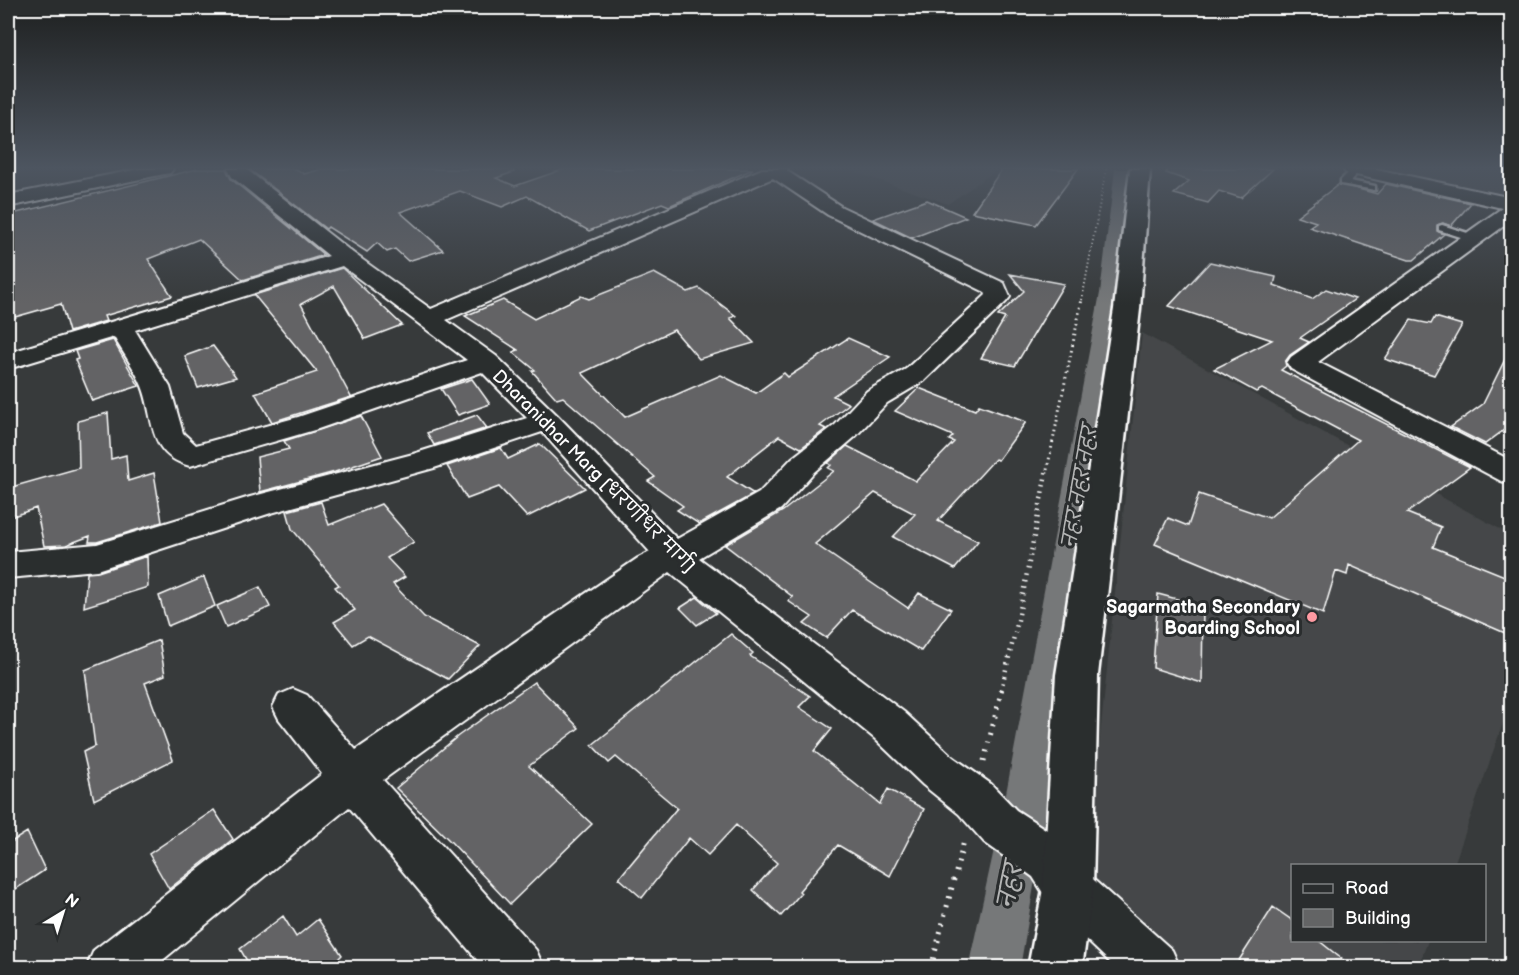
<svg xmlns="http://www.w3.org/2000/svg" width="1519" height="975" viewBox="0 0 1519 975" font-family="'Balsamiq Sans','Playpen Sans Deva',sans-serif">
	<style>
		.built { fill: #444748 }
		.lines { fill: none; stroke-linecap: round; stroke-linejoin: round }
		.canal { fill: #767879; fill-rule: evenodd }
		.building { fill: #636465; stroke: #fff; stroke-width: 1.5 }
		.lane-casing { stroke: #fff; stroke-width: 5 }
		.street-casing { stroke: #fff; stroke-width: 4 }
		.secondary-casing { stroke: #fff; stroke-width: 5 }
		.path-far3 { stroke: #fff; stroke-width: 2; stroke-dasharray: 1 3; stroke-linecap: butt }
		.path-far2 { stroke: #fff; stroke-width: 3; stroke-dasharray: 1.5 4; stroke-linecap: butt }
		.path-far1 { stroke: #fff; stroke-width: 4.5; stroke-dasharray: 1.5 5; stroke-linecap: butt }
		.path { stroke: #fff; stroke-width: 5; stroke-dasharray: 2 7; stroke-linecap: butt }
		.lane { fill: #2a2d2e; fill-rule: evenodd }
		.street { fill: #2a2d2e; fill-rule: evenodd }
		.secondary { fill: #2a2d2e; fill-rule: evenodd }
		.poi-dot { fill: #ff9aa2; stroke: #2a2d2e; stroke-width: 2 }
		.labels { text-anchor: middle; stroke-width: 6; stroke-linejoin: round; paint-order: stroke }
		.street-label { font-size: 18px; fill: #fff; stroke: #2a2d2e }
		.poi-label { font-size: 18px; font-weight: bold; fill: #fff; stroke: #2a2d2e; text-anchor: end }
		.water-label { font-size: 20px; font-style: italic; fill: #b4b5b5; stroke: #2a2d2e }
		.near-water-label { font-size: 24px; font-style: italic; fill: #b4b5b5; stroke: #2a2d2e }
	</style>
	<rect width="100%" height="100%" fill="#373a3b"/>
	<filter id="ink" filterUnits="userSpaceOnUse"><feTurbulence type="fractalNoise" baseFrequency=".0167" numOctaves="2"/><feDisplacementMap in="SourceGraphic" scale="12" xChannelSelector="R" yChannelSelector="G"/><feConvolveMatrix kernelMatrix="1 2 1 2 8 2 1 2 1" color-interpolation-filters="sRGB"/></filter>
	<g filter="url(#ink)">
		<path class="built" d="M846 169H998L948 204Z
			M1394 169H1511V200L1391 173Z
			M1142 333 1511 535V700L1454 865 1292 866V940L1428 941 1418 967H1165L1083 899Z"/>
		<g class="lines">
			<path class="canal" d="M1115 169H1133L1124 293 1048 804 1020 968H968L1004 804 1100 293Z"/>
		</g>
		<path class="building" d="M197 169H226L231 179 324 255 243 280 199 239 148 259 172 296 104 316 106 321 69 332 61 304 8 319V215Z
			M249 169H296L304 174 322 169H513L514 172 496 178 515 186 564 169H753L669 206 662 203 589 231 527 196 502 207 460 191 400 212 443 250 408 261 395 249 387 252 377 243 367 252 328 227 326 229Z
			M1002 169H1078L1036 225 972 212Z
			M1167 169H1273L1241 198 1219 191 1208 203 1174 194 1189 181 1166 173Z
			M1339 184 1377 194 1386 184 1471 203 1451 226 1443 223 1437 225V231L1444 234 1414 260H1409L1309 227 1316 222 1297 216Z
			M927 200 966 217 912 238 873 219Z
			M1210 262 1276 277 1274 285 1312 299 1326 289 1355 299 1300 338 1309 342 1290 355 1285 362 1286 366 1281 370 1470 467 1407 513 1441 527 1433 547 1512 579V636L1349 565 1347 575 1336 571 1323 614 1155 544 1168 518 1188 526 1199 494 1269 518 1358 440 1262 389 1256 392 1214 369 1272 340 1169 306Z
			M342 268 402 325 365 339 334 286 301 304 351 397 272 422 255 393 317 372 254 295Z
			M654 273 688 292 699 288 736 316 730 318 754 343 699 359 674 330 582 373 625 417 721 375 756 393 784 373 788 377 848 338 890 357 833 396 849 404 820 426 826 429 801 448 779 436 727 477 754 494 699 524 677 510 683 506 648 481 655 477 563 397 557 399 532 371 535 370 513 352 518 350 465 316 503 300 534 319 581 296 589 299Z
			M1010 274 1064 284 1015 366 981 358 1005 318 998 316 1024 291Z
			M1435 317 1462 325 1434 375 1385 359 1411 320 1431 324Z
			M113 340 139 386 92 401 75 360 78 359 75 351Z
			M1512 345V424L1485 444 1451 427 1483 404Z
			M213 346 236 377 198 388 185 356Z
			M472 379 490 404 458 415 441 389Z
			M919 388 975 410 979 405 1026 422 998 460 995 459 938 521 978 541 955 569 893 537 915 514 875 493 815 544 908 608 919 593 951 609 921 651 852 610 826 638 804 624 812 617 788 601 793 597 725 545 783 511 834 471 828 468 831 465 828 463 847 446 916 481 954 442 949 440 953 436 895 411Z
			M108 413 111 459 126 455 128 481 154 473 162 522 97 542H89L90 536 66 545 44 546 36 508 8 518V488L79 468 78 421Z
			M477 415 487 428 434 445 427 433Z
			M361 416 382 456 335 472 260 492 257 457 289 449 284 441Z
			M540 444 585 488 527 517 499 487 467 499 447 466 501 448 508 459Z
			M321 502 329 525 381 504 414 542 387 558 405 577 393 584 424 617 480 646 448 679 368 636 353 645 334 622 355 610 335 587 339 585 292 529 287 511Z
			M147 556 148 587 84 607 87 573 98 572Z
			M204 577 215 606 168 626 159 596Z
			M260 587 270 607 226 627 217 606Z
			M1158 594 1203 606 1202 683 1153 668Z
			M697 597 716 613 697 625 680 608Z
			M731 634 753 653 750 656 810 696 799 707 832 729 814 751 880 804 888 789 924 809 890 876 838 845 799 891 801 893 781 916 753 890 777 863 736 825 708 855 689 838 642 898 619 878 677 808 616 757 609 763 592 745Z
			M159 640 165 675 145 683 173 760 94 800 83 752 95 746 85 670Z
			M534 682 579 728 529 766 592 824 510 904 451 842 396 788 458 736Z
			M214 810 233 839 169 889 149 854Z
			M27 832 45 870 8 894V844Z
			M1273 907 1293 921V940H1318L1353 968H1234Z
			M283 916 296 937 318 919 342 955 329 968H251L240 949Z"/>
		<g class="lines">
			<g class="lane-casing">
				<path id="lane" d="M1352 169 1360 170 1350 181 1375 186V190L1341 184V180Z
					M1442 225 1477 236 1478 238 1473 241 1439 230V226Z"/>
			</g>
			<g class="street-casing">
				<path id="street" d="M139 169H173L170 173 164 174 8 207V195Z
					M228 169H246L353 253 431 309 762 169H788L787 171 842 207 1004 283 1010 297 1006 302 924 381 887 403 855 437 814 472 781 509 699 558 904 712 953 757 991 784 1016 810 1067 843 1085 872 1172 950 1180 968H1116L1051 906 1033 877 984 842 959 814 923 785 874 738 670 572 383 780 536 950 544 968H484L349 807 153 968H86L94 950 322 774 279 719 273 707 279 695 293 689 307 695 356 750 638 558 650 552 542 432 434 468 271 513 97 570 8 578V552L97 544 250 497 413 454 527 418 482 372 318 429 190 466C146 454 155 418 142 386 135 369 123 353 114 337L8 369V353L329 256 232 177ZM773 178 828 215 985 292 986 295 906 369 867 391 835 425 792 458 759 493 677 539 557 415 496 356 446 320ZM342 266 467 360 298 417 196 445 183 433 170 387 135 330Z
					M1343 169H1376L1512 198V220L1318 362 1512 461V484L1501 481 1291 369 1287 363 1291 357 1502 208 1352 174 1346 173Z"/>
			</g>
			<g class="secondary-casing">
				<path id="secondary" d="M1130 169H1150L1140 309 1098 675 1093 889 1082 968H1028L1043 889 1056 675 1114 309Z"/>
			</g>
			<path class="path-far3" d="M1082 300 1106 169"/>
			<path class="path-far2" d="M1047 470 1082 299"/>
			<path class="path-far1" d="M1001 690 1018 620 1047 468"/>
			<path class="path" d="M984 761 1002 688
				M931 968 964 841"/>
			<use href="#lane" class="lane"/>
			<use href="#street" class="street"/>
			<use href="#secondary" class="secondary"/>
		</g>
	</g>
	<linearGradient id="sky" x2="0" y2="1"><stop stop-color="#1e2020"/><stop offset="0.55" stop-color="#4d5560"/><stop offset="1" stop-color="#4d5560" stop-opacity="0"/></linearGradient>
	<rect width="1519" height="305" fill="url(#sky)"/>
	<circle class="poi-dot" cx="1312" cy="617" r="6"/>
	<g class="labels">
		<g class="street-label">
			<text transform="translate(594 471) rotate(45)" y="6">Dharanidhar Marg [धरणीधर मार्ग]</text>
		</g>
		<g class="poi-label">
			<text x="1300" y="613">Sagarmatha Secondary<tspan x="1300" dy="21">Boarding School</tspan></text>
		</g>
		<g class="water-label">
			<text transform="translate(1079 487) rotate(-80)" y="7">नहर नहर नहर</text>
		</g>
		<g class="near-water-label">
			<text transform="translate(1010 886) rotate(-79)" y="8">नहर</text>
		</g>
	</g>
	<rect width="1519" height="975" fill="none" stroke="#2a2d2e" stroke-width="30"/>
	<rect x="15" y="15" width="1489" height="945" fill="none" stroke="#fff" stroke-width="2" filter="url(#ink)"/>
	<rect x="1291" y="864" width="195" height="78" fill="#2a2d2e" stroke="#7f8182" stroke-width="1.5"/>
	<rect x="1303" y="884" width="30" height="9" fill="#2a2d2e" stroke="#7f8182" stroke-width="1.5"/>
	<text x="1345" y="894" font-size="18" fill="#ffffff">Road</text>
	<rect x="1303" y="909" width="30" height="18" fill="#636465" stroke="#7f8182" stroke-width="1.5"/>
	<text x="1345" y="924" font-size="18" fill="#ffffff">Building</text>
	<g transform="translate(63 912) rotate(38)" stroke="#2a2d2e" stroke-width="4.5" paint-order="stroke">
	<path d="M0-4.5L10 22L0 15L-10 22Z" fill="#ffffff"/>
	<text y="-9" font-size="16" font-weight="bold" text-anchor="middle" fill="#ffffff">N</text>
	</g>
</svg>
